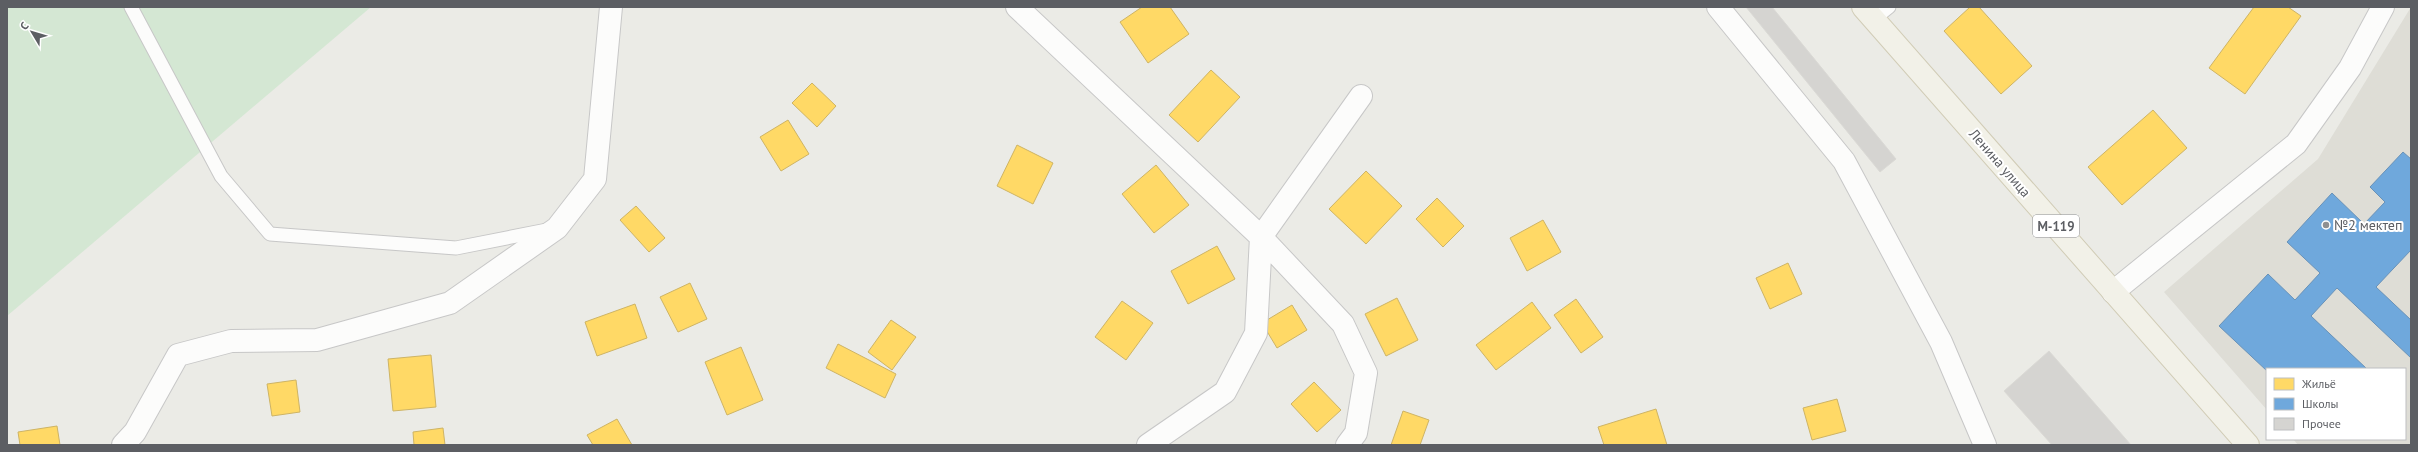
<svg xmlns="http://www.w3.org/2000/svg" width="2418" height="452" viewBox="0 0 2418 452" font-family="'PT Sans',sans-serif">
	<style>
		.education { fill: #deddd6 }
		.green { fill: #d4e7d3 }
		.homes { fill: #ffd966; stroke: #ceb465 }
		.schools { fill: #6fa8dc; stroke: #6992b8 }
		.building { fill: #d5d4d1; stroke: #dad9d5 }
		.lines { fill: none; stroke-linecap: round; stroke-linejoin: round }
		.service-casing { stroke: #c7c7c7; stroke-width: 15 }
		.minor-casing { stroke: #c7c7c7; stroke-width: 24 }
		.primary-casing { stroke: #d1ccb6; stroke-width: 24 }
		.service { stroke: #fcfcfb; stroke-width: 13 }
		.minor { stroke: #fcfcfb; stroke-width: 22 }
		.primary { stroke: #f2f1e8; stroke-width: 22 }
		.poi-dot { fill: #8e8f91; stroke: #fff; stroke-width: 1.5 }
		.labels { text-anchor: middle; stroke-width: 4; stroke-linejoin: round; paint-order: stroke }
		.shield { fill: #fff; stroke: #8d8e92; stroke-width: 1 }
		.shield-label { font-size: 13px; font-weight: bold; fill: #5c5e63 }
		.street-label { font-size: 14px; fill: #5c5e63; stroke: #fff }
		.poi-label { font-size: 14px; fill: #5c5e63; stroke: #fff; text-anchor: start }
	</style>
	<rect width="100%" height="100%" fill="#ebebe6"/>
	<path class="education" d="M2411 7V445H2298L2293 439H2405V369H2267V410L2164 292 2318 159Z"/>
	<path class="green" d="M7 7H371L7 316Z"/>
	<path class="homes" d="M1142 7H1170L1189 34 1148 63 1120 22Z
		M1970 7H1979L2032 66 2001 94 1944 31Z
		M2254 7H2288L2301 16 2245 94 2209 68Z
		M1211 70 1240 97 1198 142 1169 115Z
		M812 83 836 106 817 127 792 103Z
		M2153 110 2187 148 2122 205 2088 167Z
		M788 120 809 154 781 171 760 137Z
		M1017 145 1053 163 1033 204 997 186Z
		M1156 165 1189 205 1154 233 1122 194Z
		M1366 171 1402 206 1366 244 1329 209Z
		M1437 198 1464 226 1443 247 1416 219Z
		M636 206 665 238 649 252 620 220Z
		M1543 220 1561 252 1527 271 1510 238Z
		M1217 246 1235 279 1188 304 1171 271Z
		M1788 263 1802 294 1770 309 1756 278Z
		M690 283 707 319 678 332 660 297Z
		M1397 298 1418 340 1386 356 1365 314Z
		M1576 299 1603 337 1581 353 1554 315Z
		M1122 301 1153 323 1126 360 1095 337Z
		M1532 302 1551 328 1496 370 1476 345Z
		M635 304 647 338 597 356 585 322Z
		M1292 305 1307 330 1277 348 1262 323Z
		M891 320 916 337 892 370 868 352Z
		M838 344 896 374 885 398 826 368Z
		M741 347 763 400 727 415 705 362Z
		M431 355 436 407 393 411 388 359Z
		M296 380 300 412 272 416 267 384Z
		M1314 382 1341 410 1317 432 1291 404Z
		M1837 399 1846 431 1812 440 1803 408Z
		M1656 409 1667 445H1604L1598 427Z
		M1403 411 1429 420 1420 445H1391Z
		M617 419 632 445H593L587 435Z
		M57 426 60 445H20L18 432Z
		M443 428 445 445H414L413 432Z"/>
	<path class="schools" d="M2403 152 2411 159V250L2376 287 2411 320V358L2337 288 2311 316 2367 369H2267V371L2219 326 2268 274 2295 300 2320 273 2287 242 2332 193 2364 224 2385 202 2370 187Z"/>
	<path class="building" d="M1746 7H1772L1896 159 1880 172Z
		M2049 351 2131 445H2052L2004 391Z"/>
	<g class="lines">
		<g class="service-casing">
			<path id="service" d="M131 7 221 176 270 234 456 248 547 230
				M1874 19 1889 7"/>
		</g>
		<g class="minor-casing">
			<path id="minor" d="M1017 7 1261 237 1343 324 1366 373 1356 433 1347 445
				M1718 7 1844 161 1941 342 1985 445
				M2113 292 2296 144 2350 68 2383 7
				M123 445 135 432 178 355 231 341 317 340 450 303 557 228 595 179 611 7
				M1148 445 1225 392 1256 333 1261 237 1361 96"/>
		</g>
		<g class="primary-casing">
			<path id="primary" d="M1863 7 2248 445"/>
		</g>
		<use href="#service" class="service"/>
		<use href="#minor" class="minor"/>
		<use href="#primary" class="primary"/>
	</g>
	<circle class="poi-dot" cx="2326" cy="225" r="4"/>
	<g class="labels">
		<rect class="shield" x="2033" y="215" width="46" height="22" rx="3"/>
		<g class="shield-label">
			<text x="2056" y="231">М-119</text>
		</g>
		<g class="street-label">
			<text transform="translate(2000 163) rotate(49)" y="5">Ленина улица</text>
		</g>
		<g class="poi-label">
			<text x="2334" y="230">№2 мектеп</text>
		</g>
	</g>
	<rect width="2418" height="452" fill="none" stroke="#5c5e63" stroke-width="16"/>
	<rect x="2266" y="368" width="140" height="72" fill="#ffffff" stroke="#bebfc1"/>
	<rect x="2274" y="378" width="20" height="12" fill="#ffd966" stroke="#bebfc1"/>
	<text x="2302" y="388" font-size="12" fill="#5c5e63">Жильё</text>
	<rect x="2274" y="398" width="20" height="12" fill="#6fa8dc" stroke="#bebfc1"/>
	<text x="2302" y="408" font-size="12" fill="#5c5e63">Школы</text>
	<rect x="2274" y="418" width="20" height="12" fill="#d5d4d1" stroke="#bebfc1"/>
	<text x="2302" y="428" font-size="12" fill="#5c5e63">Прочее</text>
	<g transform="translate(32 32) rotate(308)" stroke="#ffffff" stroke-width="3" paint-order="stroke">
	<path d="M0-3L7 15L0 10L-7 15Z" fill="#5c5e63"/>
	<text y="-6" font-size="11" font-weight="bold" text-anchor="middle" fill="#5c5e63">С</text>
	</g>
</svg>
